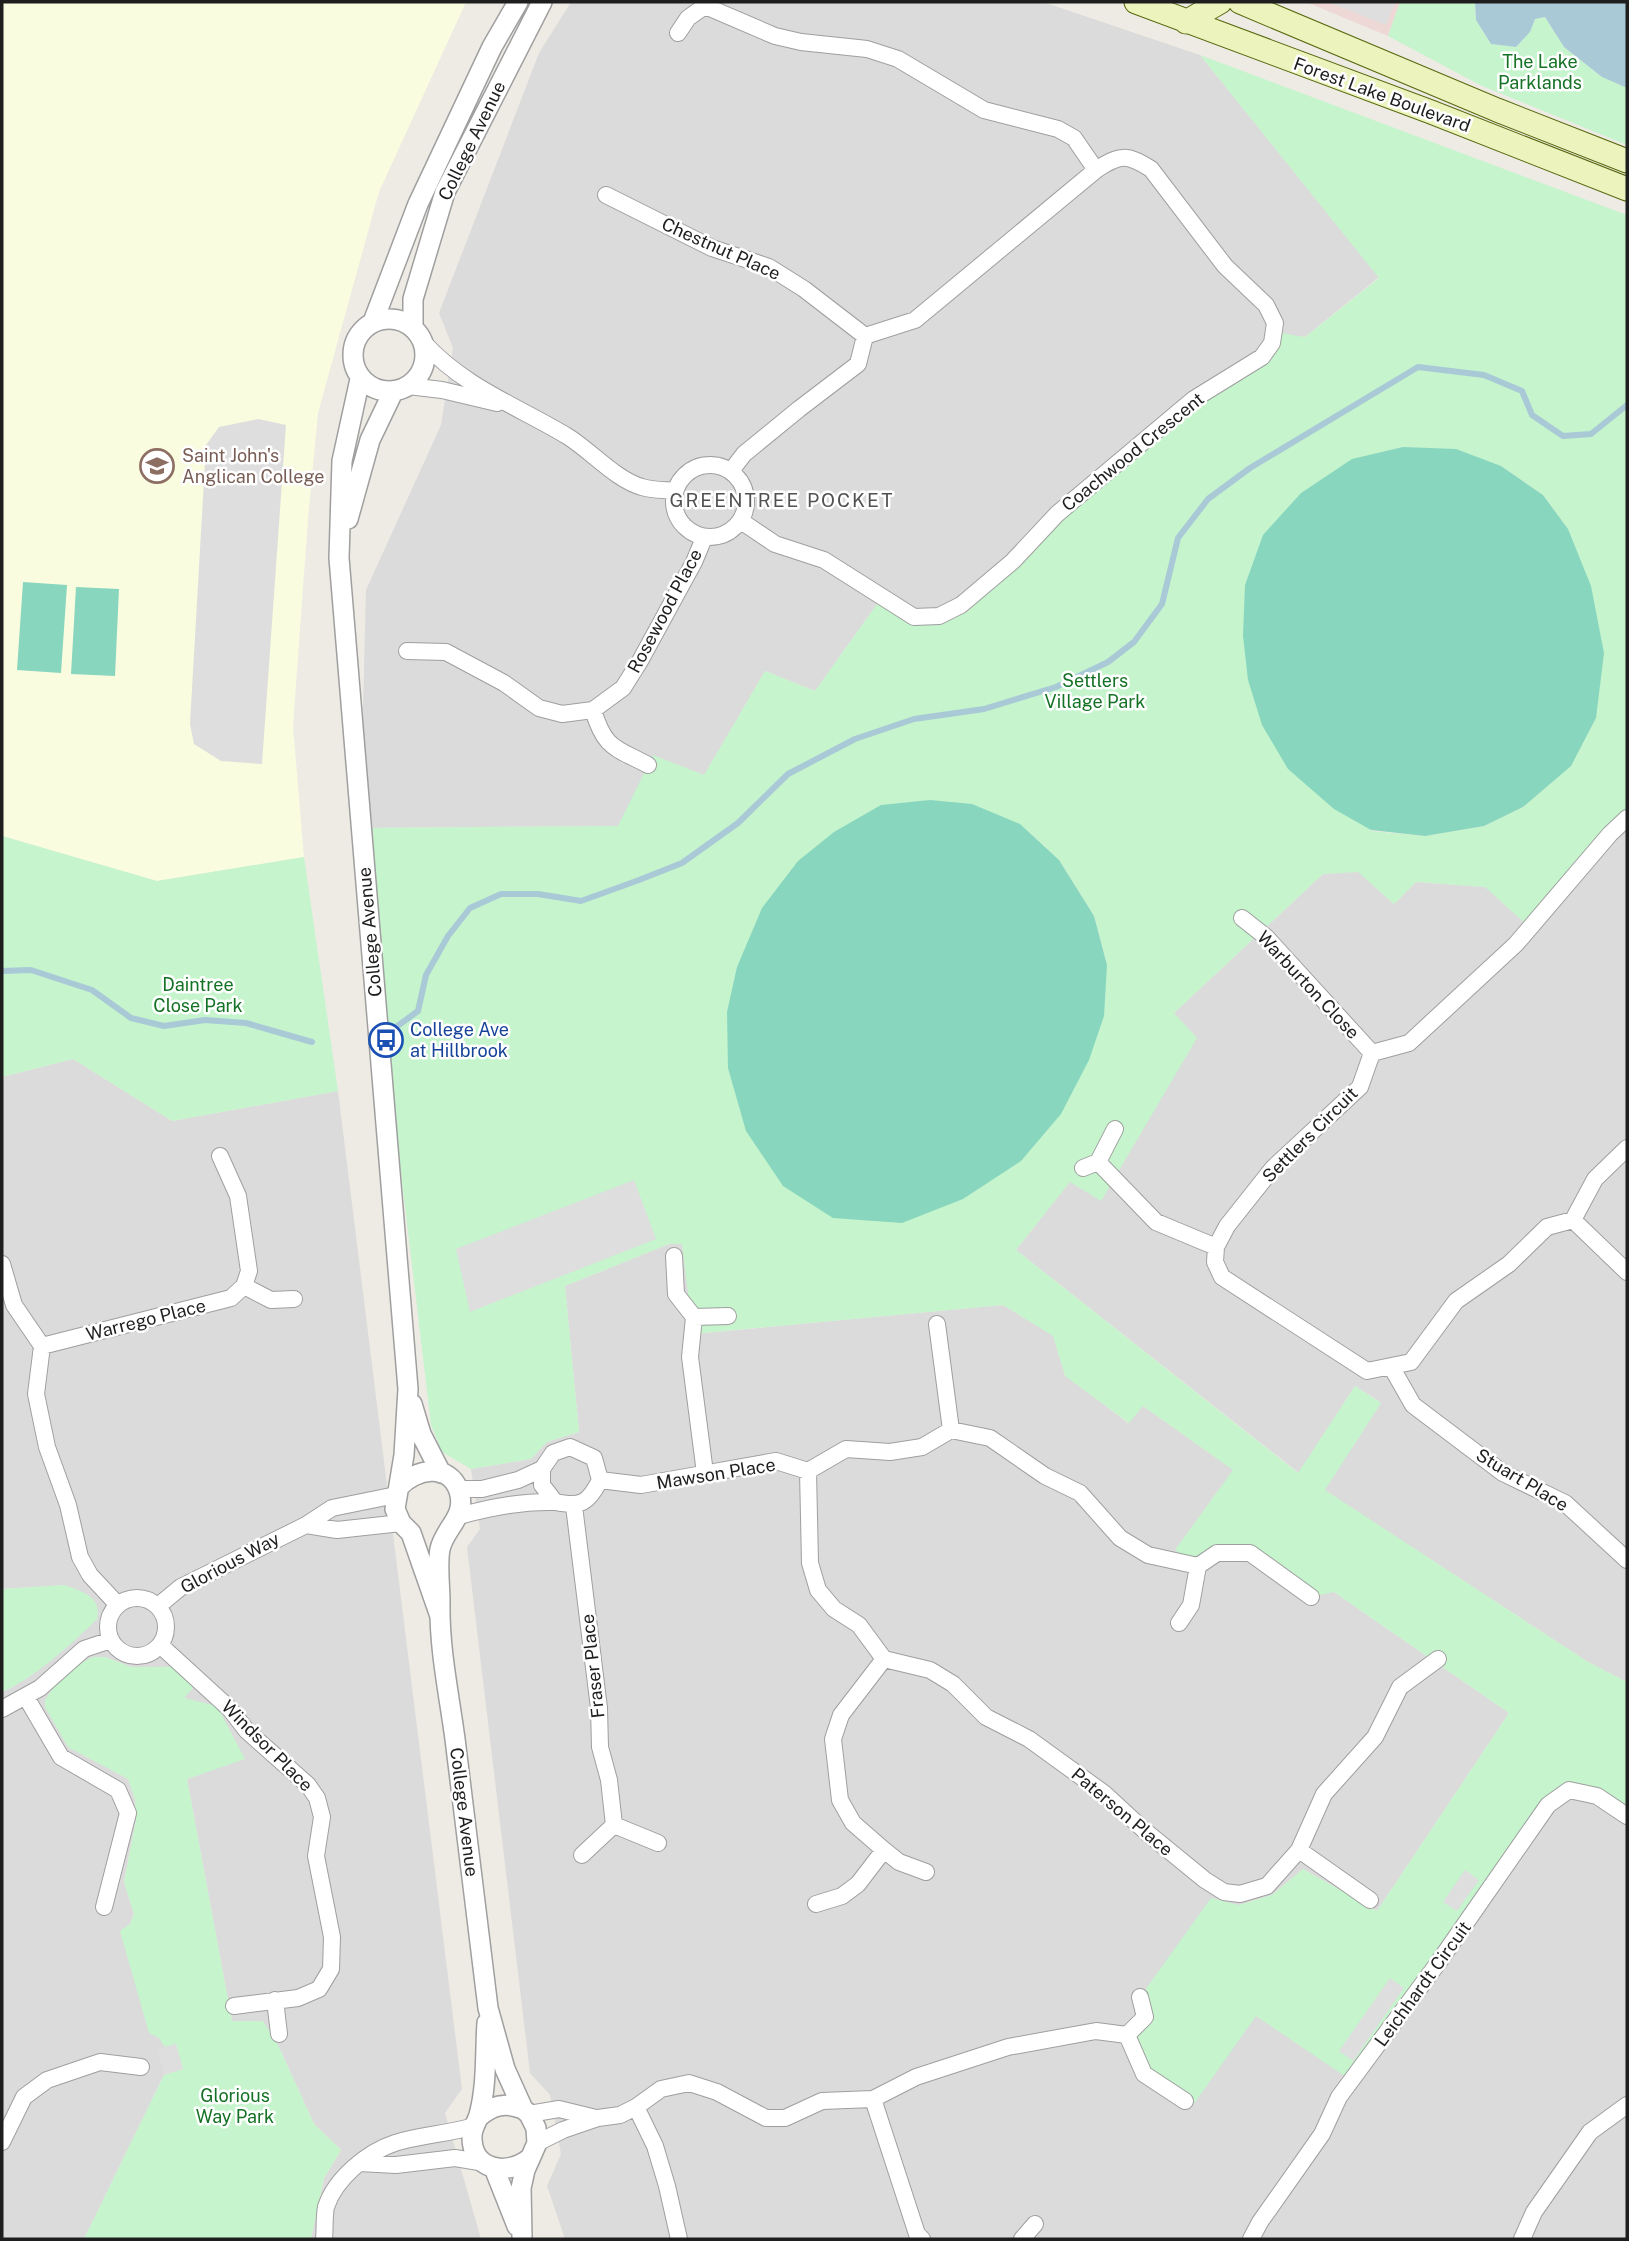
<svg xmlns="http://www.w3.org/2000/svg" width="1629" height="2241" viewBox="0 0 1629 2241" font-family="'Public Sans',sans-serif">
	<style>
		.residential { fill: #dcdbdb }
		.commercial { fill: #edd8d5 }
		.education { fill: #f9fcdf }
		.park { fill: #c5f4cd; fill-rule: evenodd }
		.pitch { fill: #89d6bf }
		.parking { fill: #dedede }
		.water { fill: #a9c9d7 }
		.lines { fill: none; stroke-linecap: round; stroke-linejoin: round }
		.stream { stroke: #a9c9d7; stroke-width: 6 }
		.minor-casing { stroke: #9f9f9f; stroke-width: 18 }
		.tertiary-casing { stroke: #9f9f9f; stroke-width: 22 }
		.secondary-casing { stroke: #586a0f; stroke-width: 25 }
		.minor { stroke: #fff; stroke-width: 16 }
		.tertiary { stroke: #fff; stroke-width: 19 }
		.secondary { stroke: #ecf3bd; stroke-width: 23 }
		.labels { text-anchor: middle; stroke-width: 5; stroke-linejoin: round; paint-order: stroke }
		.park-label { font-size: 18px; fill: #157225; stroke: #fff }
		.street-label { font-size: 18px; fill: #1e1e1e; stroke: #fff }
		.education-label { font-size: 18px; fill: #785e54; stroke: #fff; text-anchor: start }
		.transit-label { font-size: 18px; fill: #164399; stroke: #fff; text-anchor: start }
		.neighbourhood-label { font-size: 19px; letter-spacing: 2px; fill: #515151; stroke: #fff }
	</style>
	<rect width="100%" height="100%" fill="#eeebe4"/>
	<path class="residential" d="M571 2H1043L1200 55 1379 277 1305 337 1272 343 961 605 914 617 882 597 815 691 765 671 704 776 653 756 619 826 360 828 366 590 441 425 453 348 439 313 539 53Z
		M1627 818V1682L1588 1662 1324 1490 1380 1402 1355 1386 1299 1473 1016 1250 1070 1181 1101 1200 1174 1013 1323 874 1358 871 1394 904 1416 882 1485 887Z
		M73 1059 172 1121 338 1091 462 2089 445 2113 481 2239H311L324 2178 341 2150 314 2124 278 2045 232 2021 187 1779 245 1758 184 1697 175 1668 131 1667 105 1657 84 1756 111 1768 128 1779 135 1799 136 1820 124 1882 134 1914 130 1924 176 2044 183 2069 164 2075 84 2239H2V1692L13 1687 30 1675 97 1619 65 1585 2 1589V1077Z
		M682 1243 694 1334 1003 1305 1054 1336 1066 1376 1128 1423 1143 1406 1234 1470 1176 1549 1250 1553 1334 1592 1509 1713 1377 1911 1303 1869 1272 1895 1239 1905 1185 2101 1190 2107 1256 2015 1438 1963 1569 1790 1627 1816V2239H565L547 2186 561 2154 550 2095 530 2073 467 1547 480 1529 471 1469 531 1459 547 1442 579 1432 565 1286 669 1244Z"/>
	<path class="commercial" d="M1306 2H1400L1388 36Z"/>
	<path class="education" d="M2 2H466L379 192 318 413 308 519 293 726 304 857 157 881 2 836Z"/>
	<path class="park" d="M1400 2H1475L1476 20 1491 44 1516 47 1530 32 1535 19 1545 17 1564 47 1602 77 1627 88V145L1480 85 1388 36Z
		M1200 55 1627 215V818L1530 928 1485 887 1416 882 1394 904 1358 872 1323 874 1174 1013 1197 1038 1101 1201 1070 1182 1016 1250 1298 1473 1355 1386 1381 1403 1325 1490 1588 1662 1627 1682V1816L1569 1790 1548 1805 1352 2081 1256 2016 1191 2108 1184 2101 1144 2074 1127 2035 1145 2017 1140 1997 1211 1898 1239 1905 1272 1895 1303 1869 1377 1911 1509 1713 1334 1592 1311 1597 1250 1553 1198 1566 1175 1550 1233 1470 1143 1406 1129 1423 1065 1376 1053 1336 1003 1305 693 1334 682 1244H669L565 1286 579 1432 547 1442 531 1459 471 1469 442 1452 431 1425 360 828 618 826 653 755 704 775 765 671 815 691 882 597 914 617 939 616 1194 399 1262 357 1274 332 1305 337 1379 278ZM1403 447 1501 466 1543 495 1568 529 1596 718 1571 765 1523 807 1484 826 1425 836 1371 831 1301 493 1352 460ZM1020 824 1059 860 1094 916 1107 965Z
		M2 836 157 881 304 857 338 1091 172 1121 73 1059 2 1077Z
		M65 1585C82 1592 102 1596 97 1619 74 1642 32 1680 2 1692V1589Z
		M93 1657H105L131 1667H175L196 1685 184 1698 217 1706 245 1759 187 1779 232 2021H263L278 2045 314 2124 341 2150 324 2178 311 2239H84L164 2075 183 2069 176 2044 165 2047 159 2038 149 2033 120 1931 130 1924 134 1914 124 1882 136 1820 135 1799 128 1779 68 1747 45 1707V1700C57 1681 72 1666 93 1657Z"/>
	<path class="pitch" d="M1403 447 1456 449 1501 466 1543 495 1568 529 1591 586 1604 653 1596 718 1571 766 1523 807 1484 826 1425 836 1371 830 1334 809 1288 769 1262 725 1248 680 1243 636 1245 585 1263 535 1301 493 1352 459Z
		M23 582 67 585 61 673 17 670Z
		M76 587 119 589 115 676 71 674Z
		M930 800 972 804 1020 824 1059 860 1094 916 1107 965 1104 1016 1089 1060 1061 1114 1021 1161 963 1199 902 1223 833 1218 783 1186 746 1131 728 1068 727 1012 737 967 762 908 798 861 834 832 881 805Z"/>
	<path class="parking" d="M1328 2H1395L1386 25Z
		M258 419 286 425 262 764 221 761 194 744 190 724 206 445 219 427Z
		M634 1180 656 1239 470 1312 456 1249Z
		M1465 1870 1479 1880 1457 1911 1443 1902Z
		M1390 1978 1404 1988 1353 2061 1339 2051Z
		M176 2044 183 2069 164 2075 157 2049Z"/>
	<path class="water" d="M1475 2H1627V88L1602 77 1564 47 1545 17 1535 19 1530 32 1516 47 1491 44 1476 20Z"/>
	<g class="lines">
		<path class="stream" d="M2 971 31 970 92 990 131 1018 164 1026 205 1020 246 1023 312 1042
			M392 1030 418 1011 426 975 448 936 470 908 501 894H538L581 901 639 880 682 863 738 823 788 774 855 739 914 719 984 709 1056 687 1108 662 1134 642 1162 604 1178 538 1208 499 1250 468 1418 367 1484 375 1522 391 1532 415 1563 436 1591 434 1627 405"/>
		<g class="minor-casing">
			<path id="minor" d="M705 6 775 36 801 42 867 49 898 59 984 110 1058 129 1074 138 1096 170
				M678 33 688 18 705 6V2
				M606 195 712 248 769 267 804 289 865 336
				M424 343C464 387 517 406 567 436 590 450 616 480 642 487 652 490 664 490 674 491
				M408 386 442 390 497 403
				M674 501a36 36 0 1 1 72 0a36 36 0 1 1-72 0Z
				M731 471 744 454 799 409 858 364 865 336 915 320 1096 170C1120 154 1127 154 1151 169L1225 266 1266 305 1275 323 1272 343 1262 357 1194 399 1057 514 1013 561 961 605 939 616 914 617 824 560 775 544 741 521
				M407 651 446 652 504 683 539 708 562 714 593 710 623 688 640 661 694 562 704 538
				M593 710C605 749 614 747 648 765
				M1627 818 1610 834 1516 944 1409 1043 1372 1053 1360 1087 1273 1168 1227 1226 1216 1247 1215 1262 1222 1277 1367 1371 1411 1362 1456 1301 1509 1264 1547 1227 1573 1220 1595 1179 1627 1148
				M1242 918 1266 937 1372 1053
				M1098 1162 1156 1222 1216 1247
				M1083 1168 1098 1162 1115 1129
				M1573 1220 1627 1272
				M674 1256 676 1294 694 1317 728 1316
				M2 1264 14 1305 42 1346 36 1394 47 1447 68 1505 80 1557 90 1575 118 1605
				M244 1286 271 1300 294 1299
				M694 1317 690 1357 705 1473
				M937 1324 951 1430
				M42 1346 231 1298 244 1286 249 1271 238 1196 220 1156
				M1392 1368 1413 1405 1503 1473 1565 1503 1627 1560
				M808 1471 810 1563 818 1590 834 1609 859 1625 884 1659 930 1670 953 1684 986 1717 1029 1739 1105 1794 1145 1831 1205 1880 1224 1892 1240 1894 1267 1886 1299 1850 1324 1794 1375 1737 1400 1687 1438 1659
				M600 1480 641 1485 776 1461 808 1471 846 1449 890 1452 922 1447 951 1430 990 1438 1045 1476 1080 1493 1120 1538 1148 1555 1198 1566 1191 1605 1179 1623
				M458 1489H482L518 1480 542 1469 553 1453 570 1447 594 1458 600 1480C588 1504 581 1507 555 1502L542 1485V1469
				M574 1506 599 1708 600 1747 609 1780 614 1825
				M459 1516C491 1507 522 1501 555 1502
				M306 1525 337 1530 401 1523
				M1198 1566 1217 1553H1250L1311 1597
				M108 1627a29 29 0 1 1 58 0a29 29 0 1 1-58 0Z
				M158 1606 181 1587 306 1525 332 1508 396 1495
				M160 1645 230 1709 247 1731 308 1785 317 1798 322 1817 316 1856 332 1937 331 1969 319 1989 298 1998 234 2006
				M884 1659 841 1715 833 1739 840 1800 853 1823 884 1850 899 1862 926 1872
				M26 1697 61 1757 118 1790 128 1813 104 1907
				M2 1709 40 1688 84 1649 111 1640
				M1299 1850 1370 1900
				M582 1855 614 1825 658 1843
				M816 1904 842 1896 858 1884 884 1850
				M275 2000 279 2034
				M1127 2035 1144 2074 1185 2101
				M1127 2035 1145 2017 1140 1997
				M873 2099 917 2234 922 2239
				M636 2107 655 2146 667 2186 679 2239
				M529 2114 559 2109 596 2118
				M2 2142 24 2097 47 2080 100 2062 141 2067
				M537 2143 563 2130 598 2118 620 2115 636 2107 661 2089 689 2083 717 2092 766 2118H785L822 2101 873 2099 916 2077 1008 2047 1096 2031 1127 2035
				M359 2163 396 2165 455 2158 485 2163
				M324 2239C325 2229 324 2217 326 2207 335 2179 367 2152 395 2143 420 2135 448 2134 474 2126
				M1022 2239 1035 2224
				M1251 2239 1260 2222 1322 2134 1339 2097 1438 1963 1548 1805 1569 1790 1597 1796 1627 1816
				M1522 2239 1534 2212 1590 2132 1627 2105"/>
		</g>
		<g class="tertiary-casing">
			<path id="tertiary" d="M353 355a36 36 0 1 1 72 0a36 36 0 1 1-72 0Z
				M373 322 418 204 492 47 518 2
				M413 327V299L445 192 542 2
				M360 379 342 461 339 558 408 1389 404 1455 395 1509 401 1523 411 1533 440 1616
				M348 519 370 440 393 392
				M412 1404 421 1434 441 1473
				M399 1487C415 1469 449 1462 459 1491 467 1517 445 1527 440 1549 437 1565 440 1586 440 1602 439 1648 449 1694 455 1739 466 1829 477 1918 488 2008L505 2069 523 2109 529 2114 536 2128 537 2143 525 2170 521 2188 522 2237
				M487 2023C485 2053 487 2086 479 2115 477 2122 472 2128 472 2136 471 2170 507 2177 530 2158
				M479 2117C492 2105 506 2102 523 2109
				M494 2168 517 2226"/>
		</g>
		<g class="secondary-casing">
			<path id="secondary" d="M1136 2 1431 112 1627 189
				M1240 2 1497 110 1627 161
				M1186 22 1220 2"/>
		</g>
		<use href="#minor" class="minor"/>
		<use href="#tertiary" class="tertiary"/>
		<use href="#secondary" class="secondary"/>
	</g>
	<defs>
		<g id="school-ring" transform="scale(1.75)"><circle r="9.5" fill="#fff" stroke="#8d6e63" stroke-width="1.5"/><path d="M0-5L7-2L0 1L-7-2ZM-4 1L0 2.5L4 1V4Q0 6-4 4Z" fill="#8d6e63"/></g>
		<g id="bus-ring" transform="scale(1.75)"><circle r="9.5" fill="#fff" stroke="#1a4fb4" stroke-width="1.5"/><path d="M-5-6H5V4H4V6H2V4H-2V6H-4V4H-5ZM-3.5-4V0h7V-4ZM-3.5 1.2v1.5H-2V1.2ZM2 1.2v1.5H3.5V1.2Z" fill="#1a4fb4"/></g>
	</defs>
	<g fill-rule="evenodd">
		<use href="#school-ring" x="157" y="466"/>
		<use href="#bus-ring" x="386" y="1040"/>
	</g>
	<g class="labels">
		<g class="park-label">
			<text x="1540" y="68">The Lake<tspan x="1540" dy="21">Parklands</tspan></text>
			<text x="1095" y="687">Settlers<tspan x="1095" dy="21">Village Park</tspan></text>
			<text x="198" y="991">Daintree<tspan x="198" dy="21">Close Park</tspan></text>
			<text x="235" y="2102">Glorious<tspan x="235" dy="21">Way Park</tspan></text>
		</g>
		<g class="street-label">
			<text transform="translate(1382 95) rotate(20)" y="6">Forest Lake Boulevard</text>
			<text transform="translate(472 141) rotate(-64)" y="6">College Avenue</text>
			<text transform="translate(721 249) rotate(24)" y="6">Chestnut Place</text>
			<text transform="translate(1133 452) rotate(-39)" y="6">Coachwood Crescent</text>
			<text transform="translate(665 611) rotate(-62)" y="6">Rosewood Place</text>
			<text transform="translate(370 932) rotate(-95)" y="6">College Avenue</text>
			<text transform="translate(1308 985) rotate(47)" y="6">Warburton Close</text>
			<text transform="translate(1310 1135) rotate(-45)" y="6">Settlers Circuit</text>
			<text transform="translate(146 1320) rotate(-14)" y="6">Warrego Place</text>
			<text transform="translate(716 1474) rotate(-9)" y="6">Mawson Place</text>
			<text transform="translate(1522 1480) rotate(31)" y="6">Stuart Place</text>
			<text transform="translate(230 1563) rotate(-28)" y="6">Glorious Way</text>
			<text transform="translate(593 1666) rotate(-96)" y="6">Fraser Place</text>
			<text transform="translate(267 1746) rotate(45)" y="6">Windsor Place</text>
			<text transform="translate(464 1812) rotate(83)" y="6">College Avenue</text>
			<text transform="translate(1122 1812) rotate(40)" y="6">Paterson Place</text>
			<text transform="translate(1423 1984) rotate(-54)" y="6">Leichhardt Circuit</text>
		</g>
		<g class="education-label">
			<text x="182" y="462">Saint John's<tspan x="182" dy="21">Anglican College</tspan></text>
		</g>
		<g class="transit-label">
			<text x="410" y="1036">College Ave<tspan x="410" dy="21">at Hillbrook</tspan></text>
		</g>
		<g class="neighbourhood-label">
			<text x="782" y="507">GREENTREE POCKET</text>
		</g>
	</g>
	<rect width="1629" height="2241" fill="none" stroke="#1e1e1e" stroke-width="7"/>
</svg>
